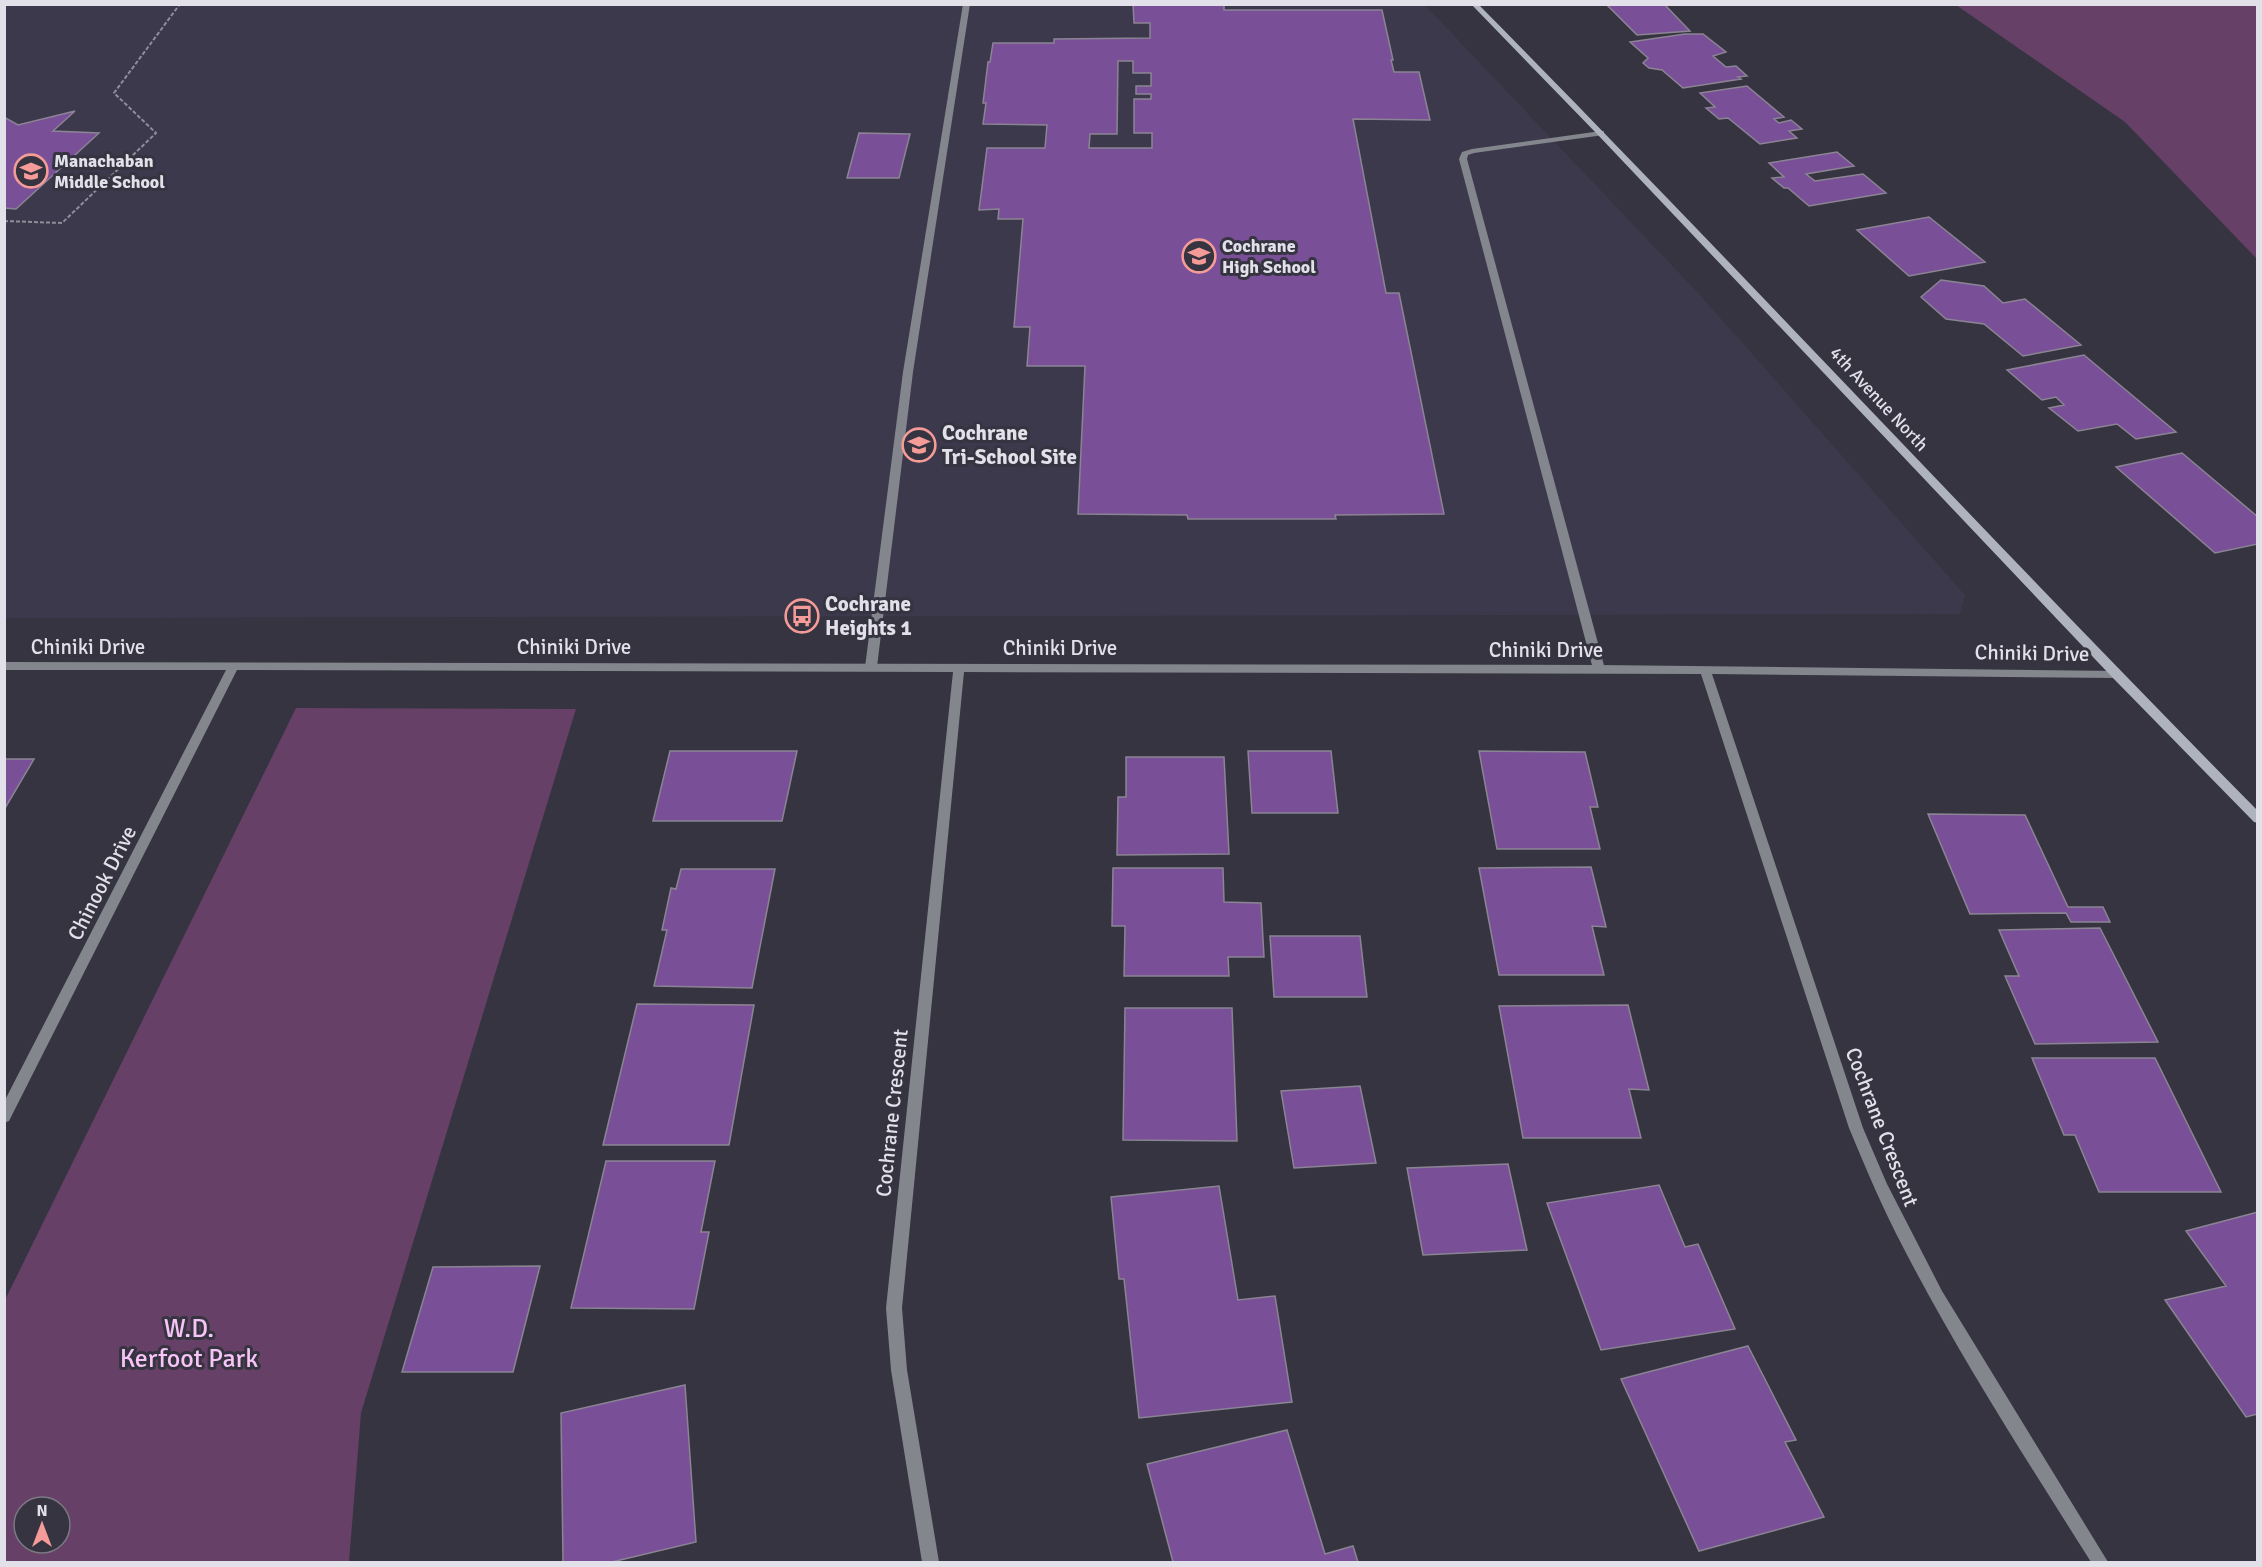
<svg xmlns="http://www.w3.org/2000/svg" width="2262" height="1567" viewBox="0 0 2262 1567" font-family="Signika,sans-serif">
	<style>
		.built { fill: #3c394c }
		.green { fill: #664066; fill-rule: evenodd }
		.building { fill: #795098; stroke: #8b8492; stroke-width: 1.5; fill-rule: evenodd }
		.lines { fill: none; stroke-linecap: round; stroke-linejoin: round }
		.path { stroke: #8f8e98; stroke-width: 2; stroke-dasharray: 4 2; stroke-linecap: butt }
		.lane { fill: #83868c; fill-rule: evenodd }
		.street { fill: #83868c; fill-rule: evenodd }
		.secondary { fill: #afb3bd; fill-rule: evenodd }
		.labels { text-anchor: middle; stroke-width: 6; stroke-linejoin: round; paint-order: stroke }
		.far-poi-label { font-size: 18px; font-weight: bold; fill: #e2e1ea; stroke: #353440; text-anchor: start }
		.far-street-label { font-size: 18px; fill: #e2e1ea; stroke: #353440 }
		.poi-label { font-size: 21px; font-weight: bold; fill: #e2e1ea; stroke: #353440; text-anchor: start }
		.street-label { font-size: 21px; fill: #e2e1ea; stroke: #353440 }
		.near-park-label { font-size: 26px; fill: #f8c3f7; stroke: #353440 }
	</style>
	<rect width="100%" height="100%" fill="#353440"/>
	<path class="built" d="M4 5H1425L1701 296 1965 595 1960 614 5 618Z"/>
	<path class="green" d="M1956 5H2257V259L2125 122Z
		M296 708 576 709 361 1413 349 1562H5V1300ZM24 1507H60V1543H24Z"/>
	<path class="building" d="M1133 4H1224V10H1382L1393 60H1391L1394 72H1419L1430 120 1353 119 1386 293H1399L1444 514 1335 515 1336 519H1188L1187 515 1078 514 1085 366H1027L1030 327H1014L1023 219H998L999 209 979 210 987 148H1045L1047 125 983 124 986 103H983L988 62H990L993 43H1054V39L1150 38V23H1134ZM1118 61H1133V73H1151V86H1136V94H1151V99H1134V133H1152V148H1089L1090 134H1117Z
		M1606 4H1664L1690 31 1637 35Z
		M1685 34H1703L1726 52 1713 56 1726 67 1736 66 1747 76 1738 77 1741 79 1683 88 1662 70 1649 68 1643 63 1648 58 1630 42Z
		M1747 86 1784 117 1774 119 1779 123 1791 120 1802 129 1789 131 1797 138 1760 144 1728 118 1719 119 1706 108 1715 107 1700 93Z
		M75 111 53 131 99 133 16 209 4 208V117L18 125Z
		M859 133 910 134 899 178H847Z
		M1837 152 1854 166 1806 174 1815 181 1863 174 1886 193 1809 206 1788 188H1784L1772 178 1784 177 1769 163Z
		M1929 217 1985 262 1909 276 1857 230Z
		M1941 280 1984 286 2003 303 2025 299 2081 345 2023 356 1984 324 1946 319 1921 297Z
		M2084 355 2176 432 2136 439 2117 424 2078 431 2049 408 2064 405 2056 397 2042 400 2007 370Z
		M2182 453 2258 517V544L2215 553 2116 467Z
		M670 751H797L782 821H653Z
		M1248 751H1331L1338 813H1252Z
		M1479 751 1585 752 1598 807H1590L1600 849H1497Z
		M1126 757H1224L1229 854 1117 855 1118 797H1126Z
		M4 759H34L4 810Z
		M1928 814 2025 815 2068 907H2103L2110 922H2071L2066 913 1970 914Z
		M1591 867 1606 927 1592 926 1604 975H1499L1479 868Z
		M1113 868H1223L1224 902 1261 903 1264 957H1228L1229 976H1124L1125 926H1112Z
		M681 869H775L752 988 654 986 667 930H662L671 888 676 889Z
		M2100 928 2158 1042 2035 1044 2005 976H2019L1999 930Z
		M1270 936H1360L1367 997H1274Z
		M637 1004 754 1005 729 1145H603Z
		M1628 1005 1649 1090 1629 1089 1641 1138H1523L1499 1006Z
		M1125 1008H1232L1237 1141 1123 1140Z
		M2032 1058H2155L2221 1192H2099L2075 1135H2064Z
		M1360 1086 1376 1163 1294 1168 1281 1091Z
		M606 1161H715L701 1232H709L694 1309 571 1308Z
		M1508 1164 1527 1250 1423 1255 1407 1168Z
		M1659 1185 1685 1247 1698 1244 1735 1329 1601 1350 1547 1203Z
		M1219 1186 1238 1300 1275 1296 1292 1402 1139 1418 1124 1279H1119L1111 1197Z
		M2258 1212V1414L2246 1417 2165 1300 2226 1286 2186 1231Z
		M540 1266 513 1372H402L433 1267Z
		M1748 1346 1796 1440 1785 1442 1824 1517 1699 1551 1621 1379Z
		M685 1385 696 1542 612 1562H563L561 1413Z
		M1287 1430 1325 1554 1353 1546 1358 1562H1173L1147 1464Z"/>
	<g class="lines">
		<path class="path" d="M4 221 62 223 156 133 114 93 180 4"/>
		<path class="lane" d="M963 4H970L913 372 877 667 871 671 865 667 903 372Z
			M1601 131H1604V135L1474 153 1468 155 1467 159 1605 669 1599 673 1593 669 1459 159 1462 152 1472 149Z"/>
		<path class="street" d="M4 662 1599 665 2120 671 2122 674 2120 677 2116 678 1712 674 1863 1128 1887 1184 1942 1291 2108 1562H2091C2026 1459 1960 1357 1904 1249 1883 1209 1866 1169 1849 1128L1701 674 964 672 902 1308 907 1370 939 1562H922L891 1370 886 1308 953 672 237 670 9 1121 4 1123V1102L226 670H4Z"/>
		<path class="secondary" d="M1471 4H1478C1741 270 1995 545 2258 811V823L2254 822 2112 677 1598 135Z"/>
	</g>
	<defs>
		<g id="school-ring" transform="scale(1.725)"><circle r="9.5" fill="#353440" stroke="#f59b98" stroke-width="1.5"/><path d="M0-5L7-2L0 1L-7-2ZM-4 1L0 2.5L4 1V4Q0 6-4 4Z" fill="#f59b98"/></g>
		<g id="bus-ring" transform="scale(1.725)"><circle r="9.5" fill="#353440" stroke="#f59b98" stroke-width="1.5"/><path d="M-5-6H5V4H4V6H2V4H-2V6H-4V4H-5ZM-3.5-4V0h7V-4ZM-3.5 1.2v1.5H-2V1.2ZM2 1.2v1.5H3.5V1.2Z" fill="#f59b98"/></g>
	</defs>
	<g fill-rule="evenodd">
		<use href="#school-ring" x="31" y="171"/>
		<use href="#school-ring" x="1199" y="256"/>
		<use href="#school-ring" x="919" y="445"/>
		<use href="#bus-ring" x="802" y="616"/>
	</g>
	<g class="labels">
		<g class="far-poi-label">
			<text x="54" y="167">Manachaban<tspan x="54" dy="21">Middle School</tspan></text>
			<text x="1222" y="252">Cochrane<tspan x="1222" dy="21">High School</tspan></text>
		</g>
		<g class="far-street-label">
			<text transform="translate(1879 399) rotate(47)" y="6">4th Avenue North</text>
		</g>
		<g class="poi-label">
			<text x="942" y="440">Cochrane<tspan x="942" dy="24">Tri-School Site</tspan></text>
			<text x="825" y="611">Cochrane<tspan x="825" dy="24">Heights 1</tspan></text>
		</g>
		<g class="street-label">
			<text x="88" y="654">Chiniki Drive</text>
			<text x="574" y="654">Chiniki Drive</text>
			<text x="1060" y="655">Chiniki Drive</text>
			<text x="1546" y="657">Chiniki Drive</text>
			<text transform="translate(2032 653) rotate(1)" y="7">Chiniki Drive</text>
			<text transform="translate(102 883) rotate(-63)" y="7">Chinook Drive</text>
			<text transform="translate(892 1113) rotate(-84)" y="7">Cochrane Crescent</text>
			<text transform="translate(1882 1127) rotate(69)" y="7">Cochrane Crescent</text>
		</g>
		<g class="near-park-label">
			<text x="189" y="1337">W.D.<tspan x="189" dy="30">Kerfoot Park</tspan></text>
		</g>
	</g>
	<rect width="2262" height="1567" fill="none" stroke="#e2e1ea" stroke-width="12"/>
	<g transform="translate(42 1525)"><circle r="28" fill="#353440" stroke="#7a7984" stroke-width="1.5"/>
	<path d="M0-4.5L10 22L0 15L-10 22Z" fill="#f59b98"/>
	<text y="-9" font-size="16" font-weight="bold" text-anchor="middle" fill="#e2e1ea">N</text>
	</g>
</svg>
